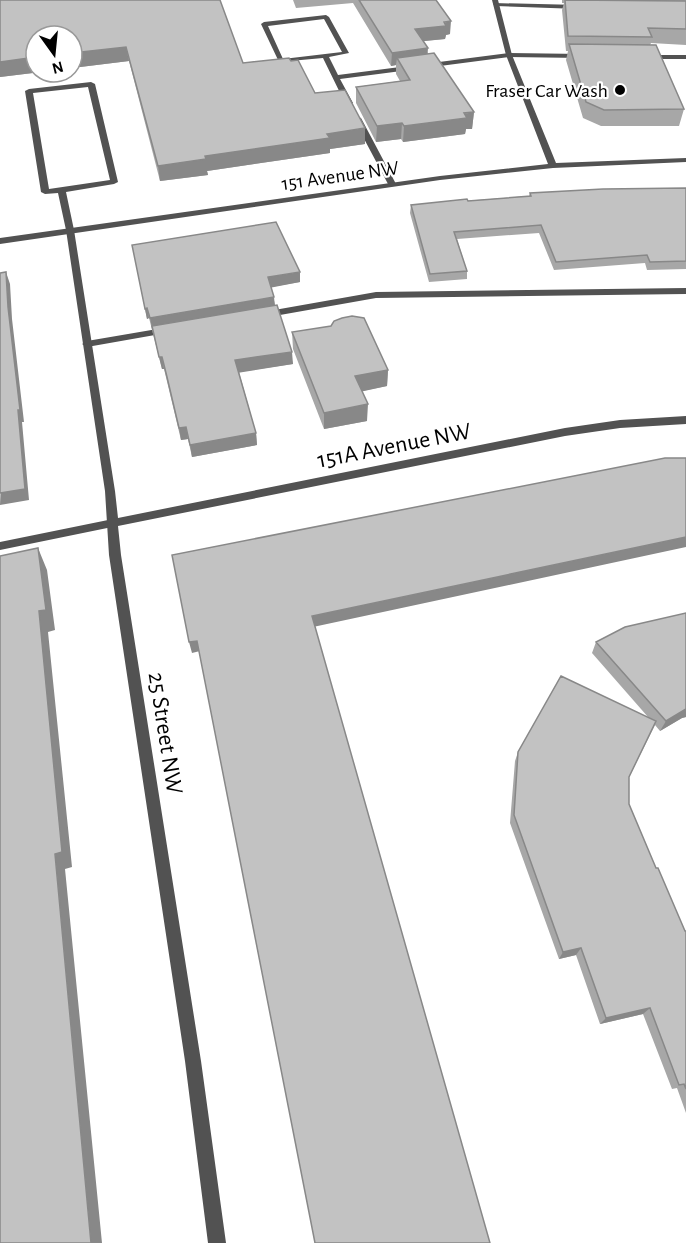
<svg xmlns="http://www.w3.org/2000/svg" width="686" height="1243" viewBox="0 0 686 1243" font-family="'Alegreya Sans',sans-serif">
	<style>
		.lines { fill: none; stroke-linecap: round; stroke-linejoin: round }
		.service { fill: #525252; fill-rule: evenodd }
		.minor { fill: #525252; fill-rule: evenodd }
		.tertiary { fill: #525252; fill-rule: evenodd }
		.wall { fill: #a7a7a7 }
		.shaded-wall { fill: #888 }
		.building { fill: #c2c2c2; stroke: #888; stroke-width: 1.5 }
		.poi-dot { fill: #000; stroke: #fff; stroke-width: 2 }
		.labels { text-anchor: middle; stroke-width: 4.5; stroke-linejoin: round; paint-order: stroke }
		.far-poi-label { font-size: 20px; fill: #000; stroke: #fff; text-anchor: end }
		.far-street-label { font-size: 20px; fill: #000; stroke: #fff }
		.street-label { font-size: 24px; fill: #000; stroke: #fff }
	</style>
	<rect width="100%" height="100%" fill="#fff"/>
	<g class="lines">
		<path class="service" d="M494 3 579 5 582 7 579 9 496 6 493 4Z
			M326 15 329 17 349 53 329 57 338 75 509 53 583 54 586 56 583 58 509 57 340 79 353 103 349 105 345 103 323 58 279 62 261 24 264 22ZM324 19 342 52 283 59 268 26Z
			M686 55V59H645L642 57 645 55Z
			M91 82 95 84 118 182 114 184 66 192 74 230 70 233 66 230 58 193 45 194 41 192 25 91 29 89ZM88 87 110 180 49 189 33 93Z
			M354 116 361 118 396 184 395 186 388 184 353 118Z
			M686 288V294L376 298 263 318 258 315 263 312 376 292Z
			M169 327 172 328V332L87 347 82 344 87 341Z
			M113 519 119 523 117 526 0 550V542Z"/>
		<path class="minor" d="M70 227 74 230 115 491 118 518 565 428 620 420 686 416V424L620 428 565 436 118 526 121 555 201 1061 226 1243H208L185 1061 109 555 105 491 66 230Z"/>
		<path class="tertiary" d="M492 0H498L512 55 556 163 686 158V162L553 168 440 180 0 244V238L440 176 548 164 506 55Z"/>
	</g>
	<path class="wall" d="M0 0 243 63 291 61 315 93 365 144 330 149V153L207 171 208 175 160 181 129 61 72 68V36L41 72 0 77Z
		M293 0H436L450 34 446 35 445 39 423 41 428 54 474 112 472 129H466L465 134 403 142 401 139 376 142 356 103V87L400 81 396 74V65L391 66 353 3 296 8Z
		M562 0H686V45L651 43 650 45 684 109 679 126H601L583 118 566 60 568 51H566L562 10 564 3H562Z
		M686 188V269L647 270 645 263 554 270 539 233 457 239 467 271V279L429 282 410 213 411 205 529 196 530 193Z
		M132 245 300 282 271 287 275 305 293 364 239 372 256 433 257 445 192 457 188 439 181 440 164 369H162L149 318 147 319Z
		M292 332 388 370 387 386 362 391 367 421 324 429 293 349Z
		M686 613V717L682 718 660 731 655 725 629 777V804L656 868 685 931H686V1113L677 1088 672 1089 643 1014 600 1024 576 955 559 959 510 823 515 761 518 752 648 717 592 653 596 642Z"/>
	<path class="shaded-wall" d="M451 21 450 34 446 35 445 39 415 42V29Z
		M126 47 129 61 72 68V53Z
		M428 48 427 61 397 58 396 65 391 66 392 53Z
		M36 57V72H41L0 77V62Z
		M474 112 472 129H466L465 134 403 142 404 126Z
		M402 123 401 139 376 142 377 126Z
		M365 128V144L330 149V153L207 171 208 175 160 181 158 166 205 156 327 134Z
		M6 272 10 284 12 319 24 422H22L29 500 0 505 8 307Z
		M300 272V282L269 288 268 277Z
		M274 297 275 307 152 328 150 318Z
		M147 308 149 318 147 319 145 309Z
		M292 352 293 364 237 373 235 360Z
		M159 357H162L164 369H162Z
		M388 370 387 386 355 393V376Z
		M368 404 367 421 324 429V413Z
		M186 427 188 439 181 440 179 428Z
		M256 433 257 445 192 457 190 445Z
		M686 537V547L313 627 312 616Z
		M38 548 47 570 55 630 48 632 72 867 65 869 102 1243H91L55 854 39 611Z
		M197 641 200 651 192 653 189 642Z
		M686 709V717L682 718 660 731 666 721Z
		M581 948 576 955 559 959 563 952Z
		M650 1008 643 1014 600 1024 606 1018Z"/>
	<path class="building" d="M0 0H220L243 63 289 58 291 61 298 60 315 93 345 90 365 128 327 134 330 138 205 156 206 159 158 166 126 47 72 53V36H36V57L0 62Z
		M359 0H436L451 21 444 22 446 26 415 29 428 48 392 53Z
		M565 0 686 1V29L648 28 652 37 568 36Z
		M569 44 656 45 684 109 604 110 586 102Z
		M434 53 474 112 464 113 467 118 404 126 402 123 377 126 356 87 410 80 397 58Z
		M686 188V261L650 262 647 255 556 262 541 225 454 232 467 271 430 274 411 205 467 199 468 201 531 196 530 193 603 189Z
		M276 222 300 272 268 277 274 297 150 318 147 308 145 309 132 245Z
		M6 272 8 307 20 410H18L25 489 0 493V273Z
		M277 305 292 352 235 360 256 433 190 445 186 427 179 428 167 377 162 357H159L152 326Z
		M352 316 364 318 388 370 355 376 368 404 324 413 292 332 331 326 334 321 342 318Z
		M665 458H686V537L312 616 490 1243H315L197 641 189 642 172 555Z
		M38 548 46 610 39 611 62 852 55 854 91 1243H0V556Z
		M686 613V709L666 721 596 642 625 627Z
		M561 676 656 721 629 777V804L656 868H658L685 931H686V1089L684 1084 679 1085 650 1008 606 1018 581 948 563 952 514 815 518 752Z"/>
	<circle class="poi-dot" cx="620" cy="90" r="6"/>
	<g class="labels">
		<g class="far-poi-label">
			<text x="608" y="97">Fraser Car Wash</text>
		</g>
		<g class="far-street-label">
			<text transform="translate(340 175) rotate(-8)" y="7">151 Avenue NW</text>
		</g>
		<g class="street-label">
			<text transform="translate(394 445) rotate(-11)" y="8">151A Avenue NW</text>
			<text transform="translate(166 733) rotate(81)" y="8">25 Street NW</text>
		</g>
	</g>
	<g transform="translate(54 54) rotate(165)"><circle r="28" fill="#ffffff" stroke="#999999" stroke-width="1.5"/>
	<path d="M0-4.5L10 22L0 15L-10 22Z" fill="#000000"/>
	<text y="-9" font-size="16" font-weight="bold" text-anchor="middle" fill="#000000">N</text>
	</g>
</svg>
